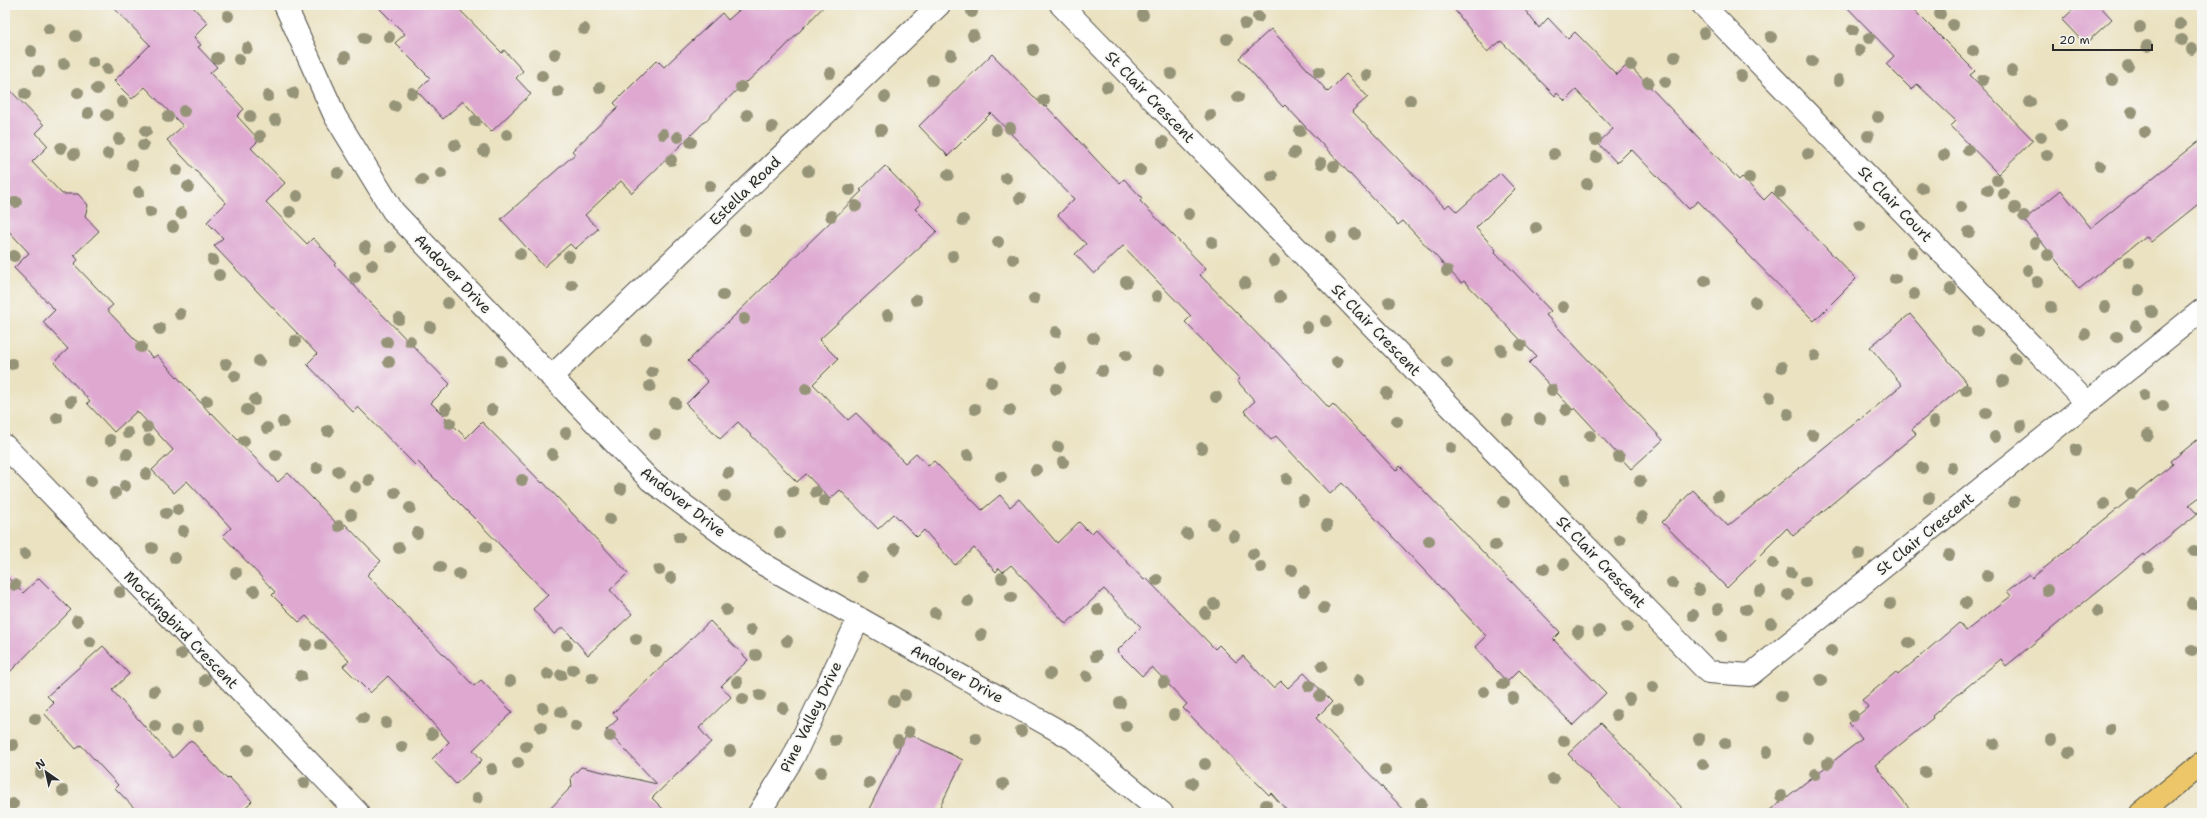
<svg xmlns="http://www.w3.org/2000/svg" width="2207" height="818" viewBox="0 0 2207 818" font-family="'Shantell Sans',sans-serif">
	<style>
		.building { fill: #dea8d1 }
		.lines { fill: none; stroke-linecap: round; stroke-linejoin: round }
		.minor-casing { stroke: #484642; stroke-width: 24 }
		.major-casing { stroke: #484642; stroke-width: 24 }
		.minor { stroke: #fff; stroke-width: 22 }
		.major { stroke: #ecc669; stroke-width: 22 }
		.tree { fill: #959478 }
		.labels { text-anchor: middle; stroke-width: 3.5; stroke-linejoin: round; paint-order: stroke }
		.street-label { font-size: 15px; fill: #2b2b2b; stroke: #f6f6f2 }
	</style>
	<rect width="100%" height="100%" fill="#f6f6f2"/>
	<filter id="ink" filterUnits="userSpaceOnUse"><feTurbulence type="fractalNoise" baseFrequency=".025" numOctaves="2"/><feDisplacementMap in="SourceGraphic" scale="8" xChannelSelector="R" yChannelSelector="G"/><feConvolveMatrix kernelMatrix="1 2 1 2 8 2 1 2 1" color-interpolation-filters="sRGB"/></filter>
	<filter id="wash" filterUnits="userSpaceOnUse"><feTurbulence type="fractalNoise" baseFrequency=".012" numOctaves="4" result="noise"/><feDisplacementMap in="SourceGraphic" scale="16" xChannelSelector="R" yChannelSelector="G"/><feGaussianBlur stdDeviation="0.9" result="paint"/><feColorMatrix in="noise" values="0 0 0 0 0 0 0 0 0 0 0 0 0 0 0 0 0 1.4 0 .05"/><feComposite in="paint" operator="in"/></filter>
	<g filter="url(#wash)">
		<rect width="100%" height="100%" fill="#ebe2c1"/>
		<g id="blocks">
			<path class="building" d="M111 5H191L208 23 194 37 201 45 198 47 217 67 210 73 244 109 237 116 259 140 251 148 285 183 266 202 307 244 313 238 336 263 334 265 450 384 431 403 466 438 482 422 542 483 543 482 628 573 610 590 632 614 588 655 563 627 554 634 533 609 548 595 480 524 418 462 415 465 358 407 353 412 307 364 317 354 214 246 223 238 207 222 226 203 167 140 183 126 145 87 132 99 114 81 150 45Z
				M376 5H455L502 53 504 50 523 71 516 78 531 94 491 132 463 101 443 119 417 91 430 78 395 43 405 34Z
				M745 5H825L782 50 747 82 746 81 632 193 621 181 585 215 598 229 575 249 570 244 544 267 501 219 575 154 572 151 618 107 614 103 657 60 664 67 722 13 728 20Z
				M1451 5H1521L1539 28 1548 18 1568 39 1575 32 1617 75 1628 64 1739 180 1742 177 1764 200 1772 192 1856 279 1814 321 1736 242 1737 241 1698 201 1689 209 1631 149 1617 163 1598 143 1613 129 1576 90 1565 101 1557 93 1555 96 1501 41 1487 52Z
				M1845 5H1909L1975 71 1970 75 2033 140 1998 174 1951 126 1956 121 1917 84 1912 90 1886 64 1894 56Z
				M2078 5H2099L2112 19 2085 44 2062 20Z
				M1271 29 1328 92 1346 74 1368 97 1352 111 1445 208 1449 204 1457 212 1500 173 1515 189 1476 228 1496 250 1495 252 1551 311 1546 315 1663 440 1631 469 1575 408 1573 410 1529 363 1536 356 1464 281 1461 283 1403 221 1398 225 1285 105 1283 107 1239 58Z
				M992 54 1044 107 1046 106 1106 170 1120 183 1124 179 1142 198 1140 201 1206 269 1200 275 1272 349 1273 348 1329 408 1333 404 1396 471 1400 466 1560 632 1553 639 1606 693 1573 725 1519 670 1507 682 1475 647 1486 636 1342 483 1330 494 1276 436 1271 440 1244 411 1255 401 1237 381 1240 379 1185 322 1191 316 1123 246 1094 274 1075 254 1086 244 1058 215 1074 199 991 113 948 156 919 126Z
				M5 85 44 125 36 133 48 146 32 162 62 194H78L88 205 85 216 99 231 74 255 78 260 74 264 113 305 107 310 153 358 157 355 211 414 212 413 278 482 288 473 341 528 345 524 381 561 367 575 474 686 481 680 512 712 473 750 482 760 456 784 432 759 449 742 423 712 388 676 370 693 343 666 349 661 306 616 299 622 272 595 275 592 223 536 231 528 187 481 174 493 152 470 173 450 137 411 114 432 87 403 90 401 54 362 68 349 43 322 55 310 14 268 29 253 5 227Z
				M2202 138V201L2151 242 2146 236 2079 289 2024 220 2061 190 2091 228Z
				M885 166 921 203 915 209 937 231 819 340 838 359 813 384 848 420 856 413 905 463 916 453 928 466 934 461 982 510 1000 495 1010 507 1019 499 1057 543 1079 522 1091 534 1096 529 1144 580 1146 578 1215 649 1219 645 1236 662 1243 656 1273 688 1281 681 1288 688 1304 673 1332 702 1316 718 1407 813H1289L1271 793 1269 795 1183 708 1187 704 1152 667 1142 676 1117 651 1141 627 1104 589 1066 624 1011 565 1003 572 999 568 996 572 974 548 955 565 924 530 917 537 894 514 878 529 840 490 830 499 806 474 797 482 738 422 720 439 686 404 708 382 688 361 862 191 860 190Z
				M1910 314 1967 383 1912 429 1916 434 1793 536 1787 528 1727 588 1662 522 1693 490 1728 526 1859 419 1860 420 1902 385 1870 347Z
				M2202 436V498L2201 496 2189 505 2197 514 2144 556 2143 554 2006 666 2001 659 1932 716 1933 718 1875 765 1913 813H1766L1862 739 1849 723 1868 707 1862 700 1896 672 1898 675 1959 623 1966 631 2011 596 2007 591 2029 574 2032 578 2173 464 2171 461Z
				M5 575 23 593 39 578 71 610 5 677Z
				M710 621 748 660 721 686 731 697 699 728 711 742 652 798 667 813H546L572 786 571 777 581 767 657 784 606 730 618 719 613 713Z
				M103 646 129 674 112 690 173 758 191 740 227 779 229 777 252 801 240 813H139L115 788 118 785 81 745 76 749 44 713 54 703 47 696Z
				M1601 723 1687 813H1625L1568 754Z
				M907 733 963 760 937 813H867Z"/>
		</g>
	</g>
	<g filter="url(#ink)">
		<use href="#blocks" fill-opacity="0" stroke="#484642" stroke-width="1"/>
		<g class="lines">
			<g class="minor-casing">
				<path id="minor" d="M285 5 335 116 393 211 650 480 763 564 1073 739 1162 813
					M1061 5 1708 672 1750 675 2202 310
					M1703 5 2087 403
					M551 377 939 5
					M5 446 358 813
					M759 813 793 758 859 618"/>
			</g>
			<g class="major-casing">
				<path id="major" d="M2141 813 2202 763"/>
			</g>
			<use href="#minor" class="minor"/>
			<use href="#major" class="major"/>
		</g>
		<g class="tree">
			<circle cx="972" cy="12" r="6"/>
			<circle cx="1940" cy="14" r="6"/>
			<circle cx="1143" cy="15" r="6"/>
			<circle cx="228" cy="16" r="6"/>
			<circle cx="1258" cy="17" r="6"/>
			<circle cx="1245" cy="24" r="6"/>
			<circle cx="2180" cy="24" r="6"/>
			<circle cx="1953" cy="25" r="6"/>
			<circle cx="2140" cy="27" r="6"/>
			<circle cx="49" cy="29" r="6"/>
			<circle cx="584" cy="29" r="6"/>
			<circle cx="1853" cy="30" r="6"/>
			<circle cx="1704" cy="33" r="6"/>
			<circle cx="973" cy="35" r="6"/>
			<circle cx="76" cy="36" r="6"/>
			<circle cx="389" cy="37" r="6"/>
			<circle cx="1771" cy="37" r="6"/>
			<circle cx="364" cy="38" r="6"/>
			<circle cx="1869" cy="38" r="6"/>
			<circle cx="1227" cy="39" r="6"/>
			<circle cx="2182" cy="40" r="6"/>
			<circle cx="2147" cy="46" r="6"/>
			<circle cx="247" cy="48" r="6"/>
			<circle cx="2192" cy="49" r="6"/>
			<circle cx="1033" cy="50" r="6"/>
			<circle cx="1860" cy="50" r="6"/>
			<circle cx="31" cy="51" r="6"/>
			<circle cx="1973" cy="51" r="6"/>
			<circle cx="555" cy="54" r="6"/>
			<circle cx="951" cy="55" r="6"/>
			<circle cx="345" cy="57" r="6"/>
			<circle cx="1675" cy="57" r="6"/>
			<circle cx="217" cy="58" r="6"/>
			<circle cx="239" cy="59" r="6"/>
			<circle cx="1812" cy="61" r="6"/>
			<circle cx="93" cy="62" r="6"/>
			<circle cx="64" cy="64" r="6"/>
			<circle cx="1631" cy="65" r="6"/>
			<circle cx="2128" cy="66" r="6"/>
			<circle cx="107" cy="69" r="6"/>
			<circle cx="39" cy="71" r="6"/>
			<circle cx="2012" cy="71" r="6"/>
			<circle cx="1319" cy="72" r="6"/>
			<circle cx="830" cy="73" r="6"/>
			<circle cx="1171" cy="74" r="6"/>
			<circle cx="1367" cy="75" r="6"/>
			<circle cx="542" cy="76" r="6"/>
			<circle cx="1741" cy="76" r="6"/>
			<circle cx="932" cy="80" r="6"/>
			<circle cx="1839" cy="80" r="6"/>
			<circle cx="1983" cy="80" r="6"/>
			<circle cx="2112" cy="80" r="6"/>
			<circle cx="1648" cy="82" r="6"/>
			<circle cx="1665" cy="82" r="6"/>
			<circle cx="741" cy="87" r="6"/>
			<circle cx="1107" cy="87" r="6"/>
			<circle cx="600" cy="88" r="6"/>
			<circle cx="97" cy="89" r="6"/>
			<circle cx="558" cy="92" r="6"/>
			<circle cx="78" cy="93" r="6"/>
			<circle cx="293" cy="93" r="6"/>
			<circle cx="412" cy="93" r="6"/>
			<circle cx="25" cy="94" r="6"/>
			<circle cx="268" cy="96" r="6"/>
			<circle cx="885" cy="97" r="6"/>
			<circle cx="1238" cy="97" r="6"/>
			<circle cx="1044" cy="100" r="6"/>
			<circle cx="1410" cy="100" r="6"/>
			<circle cx="122" cy="102" r="6"/>
			<circle cx="2030" cy="102" r="6"/>
			<circle cx="395" cy="106" r="6"/>
			<circle cx="184" cy="111" r="6"/>
			<circle cx="2132" cy="112" r="6"/>
			<circle cx="88" cy="113" r="6"/>
			<circle cx="107" cy="115" r="6"/>
			<circle cx="747" cy="115" r="6"/>
			<circle cx="1210" cy="115" r="6"/>
			<circle cx="250" cy="116" r="6"/>
			<circle cx="168" cy="117" r="6"/>
			<circle cx="1878" cy="117" r="6"/>
			<circle cx="275" cy="120" r="6"/>
			<circle cx="475" cy="121" r="6"/>
			<circle cx="2061" cy="125" r="6"/>
			<circle cx="772" cy="127" r="6"/>
			<circle cx="1010" cy="128" r="6"/>
			<circle cx="881" cy="130" r="6"/>
			<circle cx="996" cy="130" r="6"/>
			<circle cx="146" cy="131" r="6"/>
			<circle cx="1300" cy="131" r="6"/>
			<circle cx="2145" cy="132" r="6"/>
			<circle cx="663" cy="134" r="6"/>
			<circle cx="507" cy="135" r="6"/>
			<circle cx="260" cy="136" r="6"/>
			<circle cx="1868" cy="136" r="6"/>
			<circle cx="678" cy="137" r="6"/>
			<circle cx="2041" cy="137" r="6"/>
			<circle cx="119" cy="139" r="6"/>
			<circle cx="1596" cy="140" r="6"/>
			<circle cx="691" cy="142" r="6"/>
			<circle cx="1163" cy="142" r="6"/>
			<circle cx="143" cy="145" r="6"/>
			<circle cx="455" cy="145" r="6"/>
			<circle cx="61" cy="148" r="6"/>
			<circle cx="1968" cy="150" r="6"/>
			<circle cx="484" cy="151" r="6"/>
			<circle cx="1294" cy="153" r="6"/>
			<circle cx="74" cy="154" r="6"/>
			<circle cx="108" cy="154" r="6"/>
			<circle cx="1554" cy="154" r="6"/>
			<circle cx="1808" cy="154" r="6"/>
			<circle cx="1944" cy="155" r="6"/>
			<circle cx="2047" cy="155" r="6"/>
			<circle cx="1596" cy="157" r="6"/>
			<circle cx="671" cy="160" r="6"/>
			<circle cx="1321" cy="163" r="6"/>
			<circle cx="132" cy="165" r="6"/>
			<circle cx="1334" cy="166" r="6"/>
			<circle cx="2100" cy="166" r="6"/>
			<circle cx="177" cy="170" r="6"/>
			<circle cx="1140" cy="170" r="6"/>
			<circle cx="808" cy="171" r="6"/>
			<circle cx="338" cy="173" r="6"/>
			<circle cx="441" cy="173" r="6"/>
			<circle cx="948" cy="175" r="6"/>
			<circle cx="1272" cy="176" r="6"/>
			<circle cx="1006" cy="178" r="6"/>
			<circle cx="1749" cy="178" r="6"/>
			<circle cx="422" cy="180" r="6"/>
			<circle cx="1997" cy="180" r="6"/>
			<circle cx="1587" cy="184" r="6"/>
			<circle cx="710" cy="186" r="6"/>
			<circle cx="188" cy="187" r="6"/>
			<circle cx="1922" cy="188" r="6"/>
			<circle cx="850" cy="190" r="6"/>
			<circle cx="1988" cy="190" r="6"/>
			<circle cx="139" cy="192" r="6"/>
			<circle cx="1780" cy="192" r="6"/>
			<circle cx="2004" cy="194" r="6"/>
			<circle cx="297" cy="196" r="6"/>
			<circle cx="1020" cy="198" r="6"/>
			<circle cx="16" cy="202" r="6"/>
			<circle cx="856" cy="206" r="6"/>
			<circle cx="1961" cy="207" r="6"/>
			<circle cx="2015" cy="208" r="6"/>
			<circle cx="150" cy="212" r="6"/>
			<circle cx="290" cy="212" r="6"/>
			<circle cx="181" cy="213" r="6"/>
			<circle cx="1189" cy="214" r="6"/>
			<circle cx="831" cy="216" r="6"/>
			<circle cx="2024" cy="216" r="6"/>
			<circle cx="963" cy="220" r="6"/>
			<circle cx="1860" cy="226" r="6"/>
			<circle cx="173" cy="227" r="6"/>
			<circle cx="1536" cy="228" r="6"/>
			<circle cx="745" cy="230" r="6"/>
			<circle cx="1969" cy="232" r="6"/>
			<circle cx="1355" cy="234" r="6"/>
			<circle cx="1331" cy="237" r="6"/>
			<circle cx="998" cy="242" r="6"/>
			<circle cx="1212" cy="242" r="6"/>
			<circle cx="2035" cy="243" r="6"/>
			<circle cx="365" cy="247" r="6"/>
			<circle cx="391" cy="247" r="6"/>
			<circle cx="1912" cy="252" r="6"/>
			<circle cx="520" cy="254" r="6"/>
			<circle cx="2048" cy="255" r="6"/>
			<circle cx="14" cy="256" r="6"/>
			<circle cx="569" cy="256" r="6"/>
			<circle cx="953" cy="256" r="6"/>
			<circle cx="1013" cy="259" r="6"/>
			<circle cx="213" cy="260" r="6"/>
			<circle cx="1274" cy="261" r="6"/>
			<circle cx="2129" cy="262" r="6"/>
			<circle cx="372" cy="265" r="6"/>
			<circle cx="2028" cy="270" r="6"/>
			<circle cx="1447" cy="271" r="6"/>
			<circle cx="219" cy="275" r="6"/>
			<circle cx="355" cy="277" r="6"/>
			<circle cx="1895" cy="279" r="6"/>
			<circle cx="1705" cy="281" r="6"/>
			<circle cx="1126" cy="282" r="6"/>
			<circle cx="2037" cy="282" r="6"/>
			<circle cx="1245" cy="283" r="6"/>
			<circle cx="572" cy="285" r="6"/>
			<circle cx="1951" cy="289" r="6"/>
			<circle cx="2139" cy="290" r="6"/>
			<circle cx="1914" cy="294" r="6"/>
			<circle cx="723" cy="295" r="6"/>
			<circle cx="1157" cy="296" r="6"/>
			<circle cx="1280" cy="297" r="6"/>
			<circle cx="1034" cy="299" r="6"/>
			<circle cx="916" cy="300" r="6"/>
			<circle cx="1389" cy="302" r="6"/>
			<circle cx="1755" cy="302" r="6"/>
			<circle cx="448" cy="303" r="6"/>
			<circle cx="1563" cy="307" r="6"/>
			<circle cx="2051" cy="307" r="6"/>
			<circle cx="2105" cy="307" r="6"/>
			<circle cx="2152" cy="312" r="6"/>
			<circle cx="180" cy="314" r="6"/>
			<circle cx="888" cy="315" r="6"/>
			<circle cx="399" cy="319" r="6"/>
			<circle cx="744" cy="319" r="6"/>
			<circle cx="1326" cy="321" r="6"/>
			<circle cx="2136" cy="326" r="6"/>
			<circle cx="430" cy="327" r="6"/>
			<circle cx="1307" cy="327" r="6"/>
			<circle cx="160" cy="329" r="6"/>
			<circle cx="1977" cy="331" r="6"/>
			<circle cx="1056" cy="332" r="6"/>
			<circle cx="2085" cy="334" r="6"/>
			<circle cx="2117" cy="337" r="6"/>
			<circle cx="1093" cy="338" r="6"/>
			<circle cx="646" cy="339" r="6"/>
			<circle cx="295" cy="341" r="6"/>
			<circle cx="410" cy="341" r="6"/>
			<circle cx="387" cy="342" r="6"/>
			<circle cx="1521" cy="345" r="6"/>
			<circle cx="141" cy="347" r="6"/>
			<circle cx="1501" cy="350" r="6"/>
			<circle cx="1126" cy="355" r="6"/>
			<circle cx="1815" cy="356" r="6"/>
			<circle cx="2015" cy="358" r="6"/>
			<circle cx="259" cy="361" r="6"/>
			<circle cx="501" cy="361" r="6"/>
			<circle cx="389" cy="362" r="6"/>
			<circle cx="1337" cy="362" r="6"/>
			<circle cx="1447" cy="362" r="6"/>
			<circle cx="12" cy="364" r="6"/>
			<circle cx="226" cy="364" r="6"/>
			<circle cx="1782" cy="367" r="6"/>
			<circle cx="1061" cy="368" r="6"/>
			<circle cx="1159" cy="370" r="6"/>
			<circle cx="1102" cy="371" r="6"/>
			<circle cx="652" cy="372" r="6"/>
			<circle cx="235" cy="376" r="6"/>
			<circle cx="2003" cy="381" r="6"/>
			<circle cx="991" cy="382" r="6"/>
			<circle cx="650" cy="386" r="6"/>
			<circle cx="806" cy="389" r="6"/>
			<circle cx="1056" cy="389" r="6"/>
			<circle cx="1552" cy="390" r="6"/>
			<circle cx="1966" cy="390" r="6"/>
			<circle cx="1387" cy="393" r="6"/>
			<circle cx="2144" cy="395" r="6"/>
			<circle cx="1216" cy="397" r="6"/>
			<circle cx="1770" cy="397" r="6"/>
			<circle cx="255" cy="400" r="6"/>
			<circle cx="71" cy="401" r="6"/>
			<circle cx="207" cy="401" r="6"/>
			<circle cx="675" cy="403" r="6"/>
			<circle cx="2163" cy="406" r="6"/>
			<circle cx="446" cy="409" r="6"/>
			<circle cx="975" cy="409" r="6"/>
			<circle cx="247" cy="410" r="6"/>
			<circle cx="492" cy="410" r="6"/>
			<circle cx="1010" cy="410" r="6"/>
			<circle cx="1566" cy="410" r="6"/>
			<circle cx="1986" cy="413" r="6"/>
			<circle cx="1788" cy="414" r="6"/>
			<circle cx="57" cy="418" r="6"/>
			<circle cx="1540" cy="419" r="6"/>
			<circle cx="1508" cy="420" r="6"/>
			<circle cx="1397" cy="421" r="6"/>
			<circle cx="283" cy="422" r="6"/>
			<circle cx="1934" cy="422" r="6"/>
			<circle cx="450" cy="423" r="6"/>
			<circle cx="2021" cy="426" r="6"/>
			<circle cx="147" cy="427" r="6"/>
			<circle cx="267" cy="428" r="6"/>
			<circle cx="328" cy="431" r="6"/>
			<circle cx="128" cy="433" r="6"/>
			<circle cx="566" cy="433" r="6"/>
			<circle cx="655" cy="434" r="6"/>
			<circle cx="1813" cy="435" r="6"/>
			<circle cx="2148" cy="435" r="6"/>
			<circle cx="1590" cy="436" r="6"/>
			<circle cx="1995" cy="437" r="6"/>
			<circle cx="110" cy="440" r="6"/>
			<circle cx="149" cy="440" r="6"/>
			<circle cx="244" cy="441" r="6"/>
			<circle cx="1058" cy="447" r="6"/>
			<circle cx="1202" cy="448" r="6"/>
			<circle cx="1451" cy="448" r="6"/>
			<circle cx="2076" cy="450" r="6"/>
			<circle cx="127" cy="454" r="6"/>
			<circle cx="552" cy="454" r="6"/>
			<circle cx="276" cy="455" r="6"/>
			<circle cx="968" cy="455" r="6"/>
			<circle cx="1619" cy="457" r="6"/>
			<circle cx="1063" cy="462" r="6"/>
			<circle cx="317" cy="468" r="6"/>
			<circle cx="1922" cy="468" r="6"/>
			<circle cx="1952" cy="468" r="6"/>
			<circle cx="1036" cy="470" r="6"/>
			<circle cx="338" cy="471" r="6"/>
			<circle cx="728" cy="473" r="6"/>
			<circle cx="146" cy="474" r="6"/>
			<circle cx="1001" cy="477" r="6"/>
			<circle cx="1287" cy="479" r="6"/>
			<circle cx="369" cy="480" r="6"/>
			<circle cx="522" cy="480" r="6"/>
			<circle cx="1565" cy="480" r="6"/>
			<circle cx="91" cy="481" r="6"/>
			<circle cx="1640" cy="481" r="6"/>
			<circle cx="125" cy="486" r="6"/>
			<circle cx="355" cy="487" r="6"/>
			<circle cx="621" cy="489" r="6"/>
			<circle cx="793" cy="492" r="6"/>
			<circle cx="816" cy="492" r="6"/>
			<circle cx="115" cy="493" r="6"/>
			<circle cx="395" cy="493" r="6"/>
			<circle cx="2131" cy="494" r="6"/>
			<circle cx="725" cy="496" r="6"/>
			<circle cx="1718" cy="496" r="6"/>
			<circle cx="1929" cy="498" r="6"/>
			<circle cx="824" cy="501" r="6"/>
			<circle cx="1303" cy="501" r="6"/>
			<circle cx="1504" cy="502" r="6"/>
			<circle cx="2014" cy="502" r="6"/>
			<circle cx="2104" cy="504" r="6"/>
			<circle cx="410" cy="508" r="6"/>
			<circle cx="178" cy="510" r="6"/>
			<circle cx="166" cy="513" r="6"/>
			<circle cx="351" cy="515" r="6"/>
			<circle cx="1642" cy="517" r="6"/>
			<circle cx="610" cy="519" r="6"/>
			<circle cx="1213" cy="524" r="6"/>
			<circle cx="1327" cy="525" r="6"/>
			<circle cx="339" cy="526" r="6"/>
			<circle cx="183" cy="531" r="6"/>
			<circle cx="417" cy="533" r="6"/>
			<circle cx="780" cy="533" r="6"/>
			<circle cx="1187" cy="534" r="6"/>
			<circle cx="1234" cy="536" r="6"/>
			<circle cx="679" cy="537" r="6"/>
			<circle cx="1620" cy="540" r="6"/>
			<circle cx="1429" cy="541" r="6"/>
			<circle cx="1495" cy="545" r="6"/>
			<circle cx="486" cy="547" r="6"/>
			<circle cx="152" cy="548" r="6"/>
			<circle cx="399" cy="548" r="6"/>
			<circle cx="895" cy="549" r="6"/>
			<circle cx="2194" cy="551" r="6"/>
			<circle cx="25" cy="554" r="6"/>
			<circle cx="1253" cy="554" r="6"/>
			<circle cx="1859" cy="554" r="6"/>
			<circle cx="1949" cy="555" r="6"/>
			<circle cx="175" cy="558" r="6"/>
			<circle cx="1773" cy="563" r="6"/>
			<circle cx="1564" cy="564" r="6"/>
			<circle cx="440" cy="567" r="6"/>
			<circle cx="1261" cy="567" r="6"/>
			<circle cx="2148" cy="567" r="6"/>
			<circle cx="1544" cy="569" r="6"/>
			<circle cx="659" cy="570" r="6"/>
			<circle cx="1292" cy="570" r="6"/>
			<circle cx="236" cy="573" r="6"/>
			<circle cx="1791" cy="573" r="6"/>
			<circle cx="459" cy="574" r="6"/>
			<circle cx="1987" cy="576" r="6"/>
			<circle cx="862" cy="577" r="6"/>
			<circle cx="671" cy="578" r="6"/>
			<circle cx="1002" cy="578" r="6"/>
			<circle cx="1157" cy="580" r="6"/>
			<circle cx="1805" cy="582" r="6"/>
			<circle cx="1672" cy="583" r="6"/>
			<circle cx="15" cy="585" r="6"/>
			<circle cx="1699" cy="590" r="6"/>
			<circle cx="2047" cy="590" r="6"/>
			<circle cx="254" cy="591" r="6"/>
			<circle cx="1304" cy="591" r="6"/>
			<circle cx="1760" cy="591" r="6"/>
			<circle cx="120" cy="592" r="6"/>
			<circle cx="1788" cy="595" r="6"/>
			<circle cx="1011" cy="597" r="6"/>
			<circle cx="968" cy="601" r="6"/>
			<circle cx="1966" cy="603" r="6"/>
			<circle cx="1214" cy="604" r="6"/>
			<circle cx="1890" cy="604" r="6"/>
			<circle cx="2192" cy="604" r="6"/>
			<circle cx="1324" cy="608" r="6"/>
			<circle cx="1718" cy="609" r="6"/>
			<circle cx="1746" cy="609" r="6"/>
			<circle cx="726" cy="610" r="6"/>
			<circle cx="1098" cy="610" r="6"/>
			<circle cx="2098" cy="611" r="6"/>
			<circle cx="935" cy="613" r="6"/>
			<circle cx="1205" cy="613" r="6"/>
			<circle cx="1693" cy="615" r="6"/>
			<circle cx="77" cy="621" r="6"/>
			<circle cx="1771" cy="623" r="6"/>
			<circle cx="1627" cy="627" r="6"/>
			<circle cx="751" cy="630" r="6"/>
			<circle cx="1599" cy="631" r="6"/>
			<circle cx="1578" cy="632" r="6"/>
			<circle cx="981" cy="635" r="6"/>
			<circle cx="1722" cy="636" r="6"/>
			<circle cx="636" cy="639" r="6"/>
			<circle cx="787" cy="641" r="6"/>
			<circle cx="90" cy="642" r="6"/>
			<circle cx="1909" cy="643" r="6"/>
			<circle cx="306" cy="645" r="6"/>
			<circle cx="321" cy="645" r="6"/>
			<circle cx="567" cy="645" r="6"/>
			<circle cx="2192" cy="650" r="6"/>
			<circle cx="656" cy="651" r="6"/>
			<circle cx="1831" cy="651" r="6"/>
			<circle cx="181" cy="654" r="6"/>
			<circle cx="756" cy="655" r="6"/>
			<circle cx="1096" cy="656" r="6"/>
			<circle cx="1322" cy="666" r="6"/>
			<circle cx="573" cy="670" r="6"/>
			<circle cx="548" cy="674" r="6"/>
			<circle cx="1050" cy="674" r="6"/>
			<circle cx="561" cy="675" r="6"/>
			<circle cx="301" cy="676" r="6"/>
			<circle cx="1087" cy="676" r="6"/>
			<circle cx="592" cy="678" r="6"/>
			<circle cx="205" cy="680" r="6"/>
			<circle cx="1359" cy="680" r="6"/>
			<circle cx="1821" cy="680" r="6"/>
			<circle cx="510" cy="681" r="6"/>
			<circle cx="737" cy="682" r="6"/>
			<circle cx="1164" cy="682" r="6"/>
			<circle cx="1503" cy="684" r="6"/>
			<circle cx="1309" cy="686" r="6"/>
			<circle cx="1653" cy="687" r="6"/>
			<circle cx="154" cy="691" r="6"/>
			<circle cx="1484" cy="692" r="6"/>
			<circle cx="760" cy="695" r="6"/>
			<circle cx="905" cy="695" r="6"/>
			<circle cx="1320" cy="696" r="6"/>
			<circle cx="1781" cy="696" r="6"/>
			<circle cx="1513" cy="698" r="6"/>
			<circle cx="743" cy="699" r="6"/>
			<circle cx="1629" cy="699" r="6"/>
			<circle cx="894" cy="701" r="6"/>
			<circle cx="1120" cy="703" r="6"/>
			<circle cx="543" cy="708" r="6"/>
			<circle cx="783" cy="708" r="6"/>
			<circle cx="1337" cy="711" r="6"/>
			<circle cx="561" cy="712" r="6"/>
			<circle cx="1174" cy="715" r="6"/>
			<circle cx="1616" cy="715" r="6"/>
			<circle cx="1853" cy="716" r="6"/>
			<circle cx="363" cy="718" r="6"/>
			<circle cx="35" cy="719" r="6"/>
			<circle cx="386" cy="723" r="6"/>
			<circle cx="155" cy="726" r="6"/>
			<circle cx="198" cy="726" r="6"/>
			<circle cx="576" cy="726" r="6"/>
			<circle cx="1126" cy="726" r="6"/>
			<circle cx="541" cy="727" r="6"/>
			<circle cx="2110" cy="729" r="6"/>
			<circle cx="176" cy="731" r="6"/>
			<circle cx="1021" cy="731" r="6"/>
			<circle cx="909" cy="732" r="6"/>
			<circle cx="432" cy="734" r="6"/>
			<circle cx="610" cy="736" r="6"/>
			<circle cx="1808" cy="738" r="6"/>
			<circle cx="976" cy="739" r="6"/>
			<circle cx="1699" cy="739" r="6"/>
			<circle cx="835" cy="740" r="6"/>
			<circle cx="2051" cy="740" r="6"/>
			<circle cx="898" cy="741" r="6"/>
			<circle cx="1564" cy="741" r="6"/>
			<circle cx="1725" cy="743" r="6"/>
			<circle cx="1994" cy="744" r="6"/>
			<circle cx="13" cy="745" r="6"/>
			<circle cx="526" cy="746" r="6"/>
			<circle cx="402" cy="747" r="6"/>
			<circle cx="248" cy="750" r="6"/>
			<circle cx="730" cy="751" r="6"/>
			<circle cx="1767" cy="752" r="6"/>
			<circle cx="2069" cy="753" r="6"/>
			<circle cx="518" cy="763" r="6"/>
			<circle cx="1828" cy="763" r="6"/>
			<circle cx="1205" cy="764" r="6"/>
			<circle cx="1703" cy="764" r="6"/>
			<circle cx="492" cy="769" r="6"/>
			<circle cx="1385" cy="770" r="6"/>
			<circle cx="821" cy="772" r="6"/>
			<circle cx="1925" cy="772" r="6"/>
			<circle cx="41" cy="773" r="6"/>
			<circle cx="1815" cy="774" r="6"/>
			<circle cx="1553" cy="779" r="6"/>
			<circle cx="304" cy="783" r="6"/>
			<circle cx="869" cy="783" r="6"/>
			<circle cx="1192" cy="783" r="6"/>
			<circle cx="1003" cy="784" r="6"/>
			<circle cx="63" cy="791" r="6"/>
			<circle cx="1781" cy="796" r="6"/>
			<circle cx="477" cy="798" r="6"/>
			<circle cx="13" cy="804" r="6"/>
			<circle cx="1421" cy="804" r="6"/>
			<circle cx="1266" cy="805" r="6"/>
		</g>
	</g>
	<g class="labels">
		<g class="street-label">
			<text transform="translate(1150 97) rotate(46)" y="5">St Clair Crescent</text>
			<text transform="translate(745 191) rotate(-44)" y="5">Estella Road</text>
			<text transform="translate(1895 204) rotate(46)" y="5">St Clair Court</text>
			<text transform="translate(453 274) rotate(46)" y="5">Andover Drive</text>
			<text transform="translate(1376 330) rotate(46)" y="5">St Clair Crescent</text>
			<text transform="translate(683 502) rotate(38)" y="5">Andover Drive</text>
			<text transform="translate(1925 534) rotate(-39)" y="5">St Clair Crescent</text>
			<text transform="translate(1601 562) rotate(46)" y="5">St Clair Crescent</text>
			<text transform="translate(181 630) rotate(46)" y="5">Mockingbird Crescent</text>
			<text transform="translate(957 674) rotate(29)" y="5">Andover Drive</text>
			<text transform="translate(811 717) rotate(-64)" y="5">Pine Valley Drive</text>
		</g>
	</g>
	<rect width="2207" height="818" fill="none" stroke="#f6f6f2" stroke-width="20"/>
	<g transform="translate(46 772) rotate(326)" stroke="#f6f6f2" stroke-width="3" paint-order="stroke">
	<path d="M0-3L7 15L0 10L-7 15Z" fill="#2b2b2b"/>
	<text y="-6" font-size="11" font-weight="bold" text-anchor="middle" fill="#2b2b2b">N</text>
	</g>
	<path d="M2053 44v6h99v-6" fill="none" stroke="#2b2b2b" stroke-width="2"/>
	<text x="2059" y="44" font-size="12" fill="#2b2b2b" stroke="#f6f6f2" stroke-width="3" paint-order="stroke">20 m</text>
</svg>
